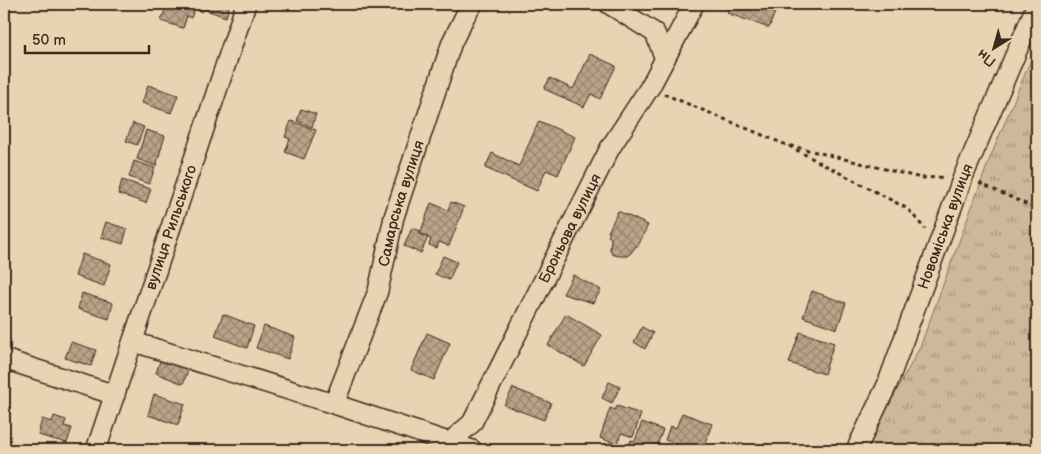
<svg xmlns="http://www.w3.org/2000/svg" width="1041" height="454" viewBox="0 0 1041 454" font-family="'Balsamiq Sans',sans-serif">
	<style>
		.grass { fill: url(#grass-tufts); stroke: #84705c }
		.building { fill: url(#building-cross-hatch); stroke: #3b2a1e }
		.lines { fill: none; stroke-linecap: round; stroke-linejoin: round }
		.minor-casing { stroke: #3b2a1e; stroke-width: 22 }
		.path { stroke: #3b2a1e; stroke-width: 3; stroke-dasharray: 4 4; stroke-linecap: butt }
		.minor { stroke: #ead3b2; stroke-width: 19 }
		.labels { text-anchor: middle; stroke-width: 5; stroke-linejoin: round; paint-order: stroke }
		.street-label { font-size: 15px; fill: #3b2a1e; stroke: #ead3b2 }
	</style>
	<defs>
		<pattern id="grass-tufts" width="24" height="20" patternUnits="userSpaceOnUse" patternTransform="scale(1.25)"><rect width="24" height="20" fill="#ceb79a"/><path d="M3 7l-1-3M5 7V3M7 7l1-3M15 17l-1-3M17 17v-4M19 17l1-3" fill="none" stroke="#a8957d"/></pattern>
		<pattern id="building-cross-hatch" width="8" height="8" patternUnits="userSpaceOnUse" patternTransform="scale(1.25)"><rect width="8" height="8" fill="#b9a488"/><path d="M0 0l8 8M0 8l8-8" fill="none" stroke="#98866f"/></pattern>
	</defs>
	<rect width="100%" height="100%" fill="#ead3b2"/>
	<filter id="ink" filterUnits="userSpaceOnUse"><feTurbulence type="fractalNoise" baseFrequency=".02" numOctaves="2"/><feDisplacementMap in="SourceGraphic" scale="10" xChannelSelector="R" yChannelSelector="G"/><feConvolveMatrix kernelMatrix="1 2 1 2 8 2 1 2 1" color-interpolation-filters="sRGB"/></filter>
	<g filter="url(#ink)">
		<path class="grass" d="M1037 45V450H865L920 347 990 158Z"/>
		<path class="building" d="M167 4H196L191 18 187 16 183 28 161 21Z
			M199 4 202 5V4H230L226 17 203 9 202 12 197 10Z
			M731 4H778L769 28 727 13Z
			M590 54 616 66 600 99 591 94 584 107 544 89 550 78 573 89Z
			M148 85 178 95 171 113 142 103Z
			M301 109 316 114 312 127 297 121Z
			M291 121 316 130 304 159 285 152 290 139 285 137Z
			M539 121 575 137 558 175 546 170 537 191 485 168 492 153 519 166Z
			M133 123 144 127 137 145 126 141Z
			M146 130 165 136 156 166 137 159Z
			M134 161 155 168 149 184 129 177Z
			M122 180 151 189 146 203 118 194Z
			M451 202 464 207 449 246 439 242 437 248 429 245 431 239 420 234 431 203 448 210Z
			M618 211 648 225 638 246H636L631 253 627 256H618L612 254 610 250 611 238 608 236 610 233 608 232Z
			M106 222 127 229 123 244 101 237Z
			M412 228 421 231 420 234 428 237 421 253 404 246Z
			M82 254 111 264 104 286 75 276Z
			M443 256 457 262 449 280 435 274Z
			M573 275 601 290 593 303 563 294Z
			M812 291 846 303 837 329 803 317Z
			M82 293 113 303 109 319 78 309Z
			M223 314 254 326 247 348 215 336Z
			M566 314 602 335 584 366 548 345Z
			M264 326 295 337 288 359 256 348Z
			M642 327 653 333 645 349 634 342Z
			M800 332 834 343 824 374 789 363Z
			M427 333 450 343 434 380 411 370Z
			M71 342 96 350 91 366 65 358Z
			M162 355 190 365 183 384 156 373Z
			M609 382 620 387 612 403 602 398Z
			M513 388 551 403 544 420 504 405Z
			M154 394 185 404 178 425 148 415Z
			M617 406 641 414 633 437 621 433 617 444 600 438 610 408 615 410Z
			M682 413 712 424 702 450H692L665 440 670 426 676 428Z
			M54 416 66 420 64 426 72 428 67 443 38 435 42 419 52 422Z
			M642 422 663 430 655 450H637L628 447 631 440 635 441Z"/>
		<g class="lines">
			<g class="minor-casing">
				<g id="minor">
					<path d="M609 4 655 33 665 59"/>
					<path d="M134 342 334 404 472 450"/>
					<path d="M4 359 115 395"/>
					<path id="s1" d="M334 404 378 291 394 217 452 42 465 16 473 4"/>
					<path id="s2" d="M96 450 246 4"/>
					<path id="s3" d="M446 450 449 443 472 423 610 148 650 87 694 4"/>
					<path id="s4" d="M856 450 887 385 963 177 1037 4"/>
				</g>
			</g>
			<path class="path" d="M664 94 784 144 921 178 946 177
				M789 146 908 209 925 229
				M979 183 1037 209"/>
			<use href="#minor" class="minor"/>
		</g>
	</g>
	<g class="labels">
		<g class="street-label">
			<text dy="5" stroke="none"><textPath href="#s1" startOffset="212">Самарська вулиця</textPath></text>
			<text dy="5" stroke="none"><textPath href="#s2" startOffset="235">вулиця Рильського</textPath></text>
			<text dy="5" stroke="none"><textPath href="#s4" startOffset="241">Новоміська вулиця</textPath></text>
			<text dy="5" stroke="none"><textPath href="#s3" startOffset="256">Броньова вулиця</textPath></text>
		</g>
	</g>
	<rect width="1041" height="454" fill="none" stroke="#ead3b2" stroke-width="20"/>
	<rect x="10" y="10" width="1021" height="434" fill="none" stroke="#3b2a1e" stroke-width="2" filter="url(#ink)"/>
	<g transform="translate(994 48) rotate(217)" stroke="#ead3b2" stroke-width="4" paint-order="stroke">
	<path d="M0-4L9 19L0 12L-9 19Z" fill="#3b2a1e"/>
	<text y="-8" font-size="14" font-weight="bold" text-anchor="middle" fill="#3b2a1e">Пн</text>
	</g>
	<path d="M25 45v8h124v-8" fill="none" stroke="#3b2a1e" stroke-width="2.5"/>
	<text x="32" y="45" font-size="15" fill="#3b2a1e" stroke="#ead3b2" stroke-width="4" paint-order="stroke">50 m</text>
</svg>
